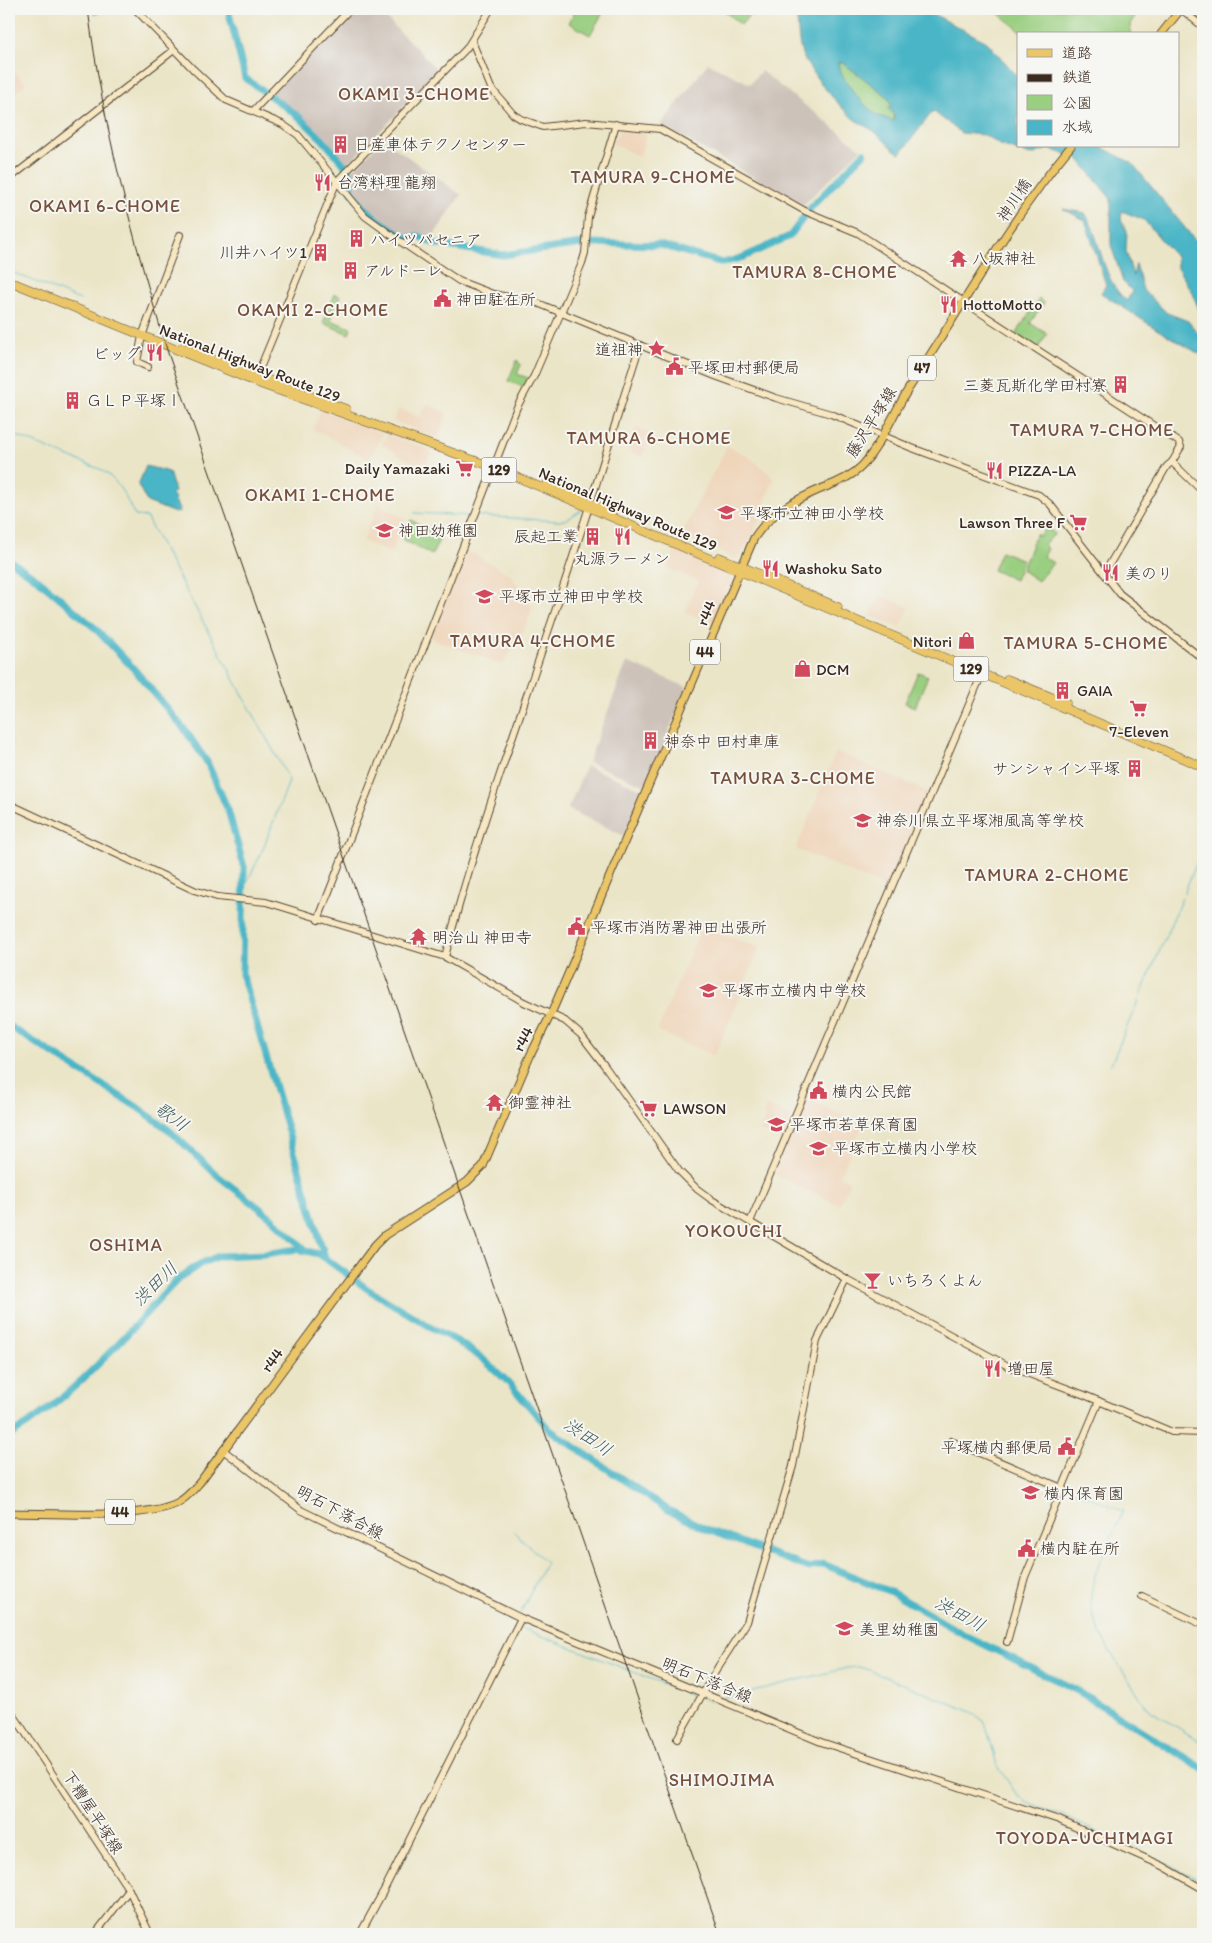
<svg xmlns="http://www.w3.org/2000/svg" width="1212" height="1943" viewBox="0 0 1212 1943" font-family="Itim,'Klee One',sans-serif">
<rect width="100%" height="100%" fill="#f6f6f2"/>
<filter id="ink" filterUnits="userSpaceOnUse"><feTurbulence type="fractalNoise" baseFrequency=".02" numOctaves="2"/><feDisplacementMap in="SourceGraphic" scale="10" xChannelSelector="R" yChannelSelector="G"/><feConvolveMatrix kernelMatrix="1 2 1 2 8 2 1 2 1" color-interpolation-filters="sRGB"/></filter>
<filter id="wash" filterUnits="userSpaceOnUse"><feTurbulence type="fractalNoise" baseFrequency=".0096" numOctaves="4" result="noise"/><feDisplacementMap in="SourceGraphic" scale="20" xChannelSelector="R" yChannelSelector="G"/><feGaussianBlur stdDeviation="1.12" result="paint"/><feColorMatrix in="noise" values="0 0 0 0 0 0 0 0 0 0 0 0 0 0 0 0 0 1.4 0 .05"/><feComposite in="paint" operator="in"/></filter>
<g filter="url(#wash)">
<rect width="100%" height="100%" fill="#ebe5c7"/>
<g fill="#efd6bb">
<path d="M16,72L26,84L9,98V77Z"/>
<path d="M621,129L646,134L640,157L612,143Z"/>
<path d="M427,404L447,413L438,438L393,421L399,409L420,417Z"/>
<path d="M321,410L383,433L369,459L313,429Z"/>
<path d="M636,428L652,434L642,457L627,450Z"/>
<path d="M387,434L432,450L424,471L382,444Z"/>
<path d="M727,446L748,456L774,478L756,528L741,555L734,558L684,537L686,533L683,532Z"/>
<path d="M378,504L405,519L391,553L363,541Z"/>
<path d="M464,549L511,575L532,608L523,633L502,665L430,638Z"/>
<path d="M676,549L728,571L731,580L714,623L685,612L698,581L667,568Z"/>
<path d="M879,595L909,607L900,628L870,616Z"/>
<path d="M836,752L928,792L887,888L796,849Z"/>
<path d="M704,929L757,947L759,950L715,1054L712,1055L659,1032L658,1030L700,930Z"/>
<path d="M807,1099L863,1124L840,1176L850,1182L839,1205L774,1174Z"/>
<path d="M767,1106L792,1117L782,1140L760,1131L766,1117L763,1116Z"/>
</g>
<g fill="#cdc2b9">
<path d="M354,9H377L439,71L345,167L322,139L298,116L269,96Z"/>
<path d="M708,63L750,84L761,71L861,149L803,205L661,125Z"/>
<path d="M383,139L461,195L430,241L417,235L402,236L377,219L353,192L351,172Z"/>
<path d="M627,662L687,687L646,786L588,762Z"/>
<path d="M586,766L644,790L624,836L568,809Z"/>
</g>
<g fill="#9ace80" stroke="#6a7c4f">
<path d="M567,9H605L590,35L569,23L574,13Z"/>
<path d="M722,9H754L741,25Z"/>
<path d="M993,9H1140L1130,24L1131,34H1024Z"/>
<path d="M842,62L887,96L892,107L889,108L894,115V121C889,119 883,118 879,116C866,110 839,77 838,63Z"/>
<path d="M335,294L340,296L330,320L351,328L349,334L323,323Z"/>
<path d="M1039,299L1044,303L1030,323L1047,334L1038,348L1016,334Z"/>
<path d="M517,360L521,365L517,374L531,379L525,388L508,381Z"/>
<path d="M411,520L441,536L432,555L402,539Z"/>
<path d="M1046,527L1055,534L1044,544L1047,549L1043,556L1053,563L1038,581L1022,570L1036,534L1040,536Z"/>
<path d="M1001,551L1023,560L1015,580L993,570Z"/>
<path d="M918,672L928,676L915,707L905,703Z"/>
</g>
<g fill="#4ab5c6" stroke="#427072" fill-rule="evenodd">
<path d="M795,9H929L939,17L987,42L1018,77V146H1099L1132,163L1203,250V324L1194,296L1177,267L1176,257L1144,220L1122,211L1121,220L1127,231L1126,251L1133,276L1136,264L1143,290L1167,313L1188,321L1203,339V356L1158,330L1101,293L1106,285L1085,220L1063,209L1085,213C1102,240 1101,280 1127,301L1132,291L1123,282L1111,245V199L1077,157L1048,149L1031,155L1000,145L985,135L961,133L933,111L900,154C890,148 884,139 874,131C868,127 861,124 855,120C839,106 810,73 802,54C797,40 799,23 795,9ZM842,62L887,96L892,107L888,108L894,115V121C889,119 883,118 879,116C866,110 839,77 838,63Z"/>
<path d="M146,466L169,472L175,492L172,493L180,512L175,513L147,502L138,485Z"/>
</g>
<g fill="none" stroke-linecap="round" stroke-linejoin="round">
<g stroke="#4ab5c6" stroke-width="1">
<path d="M9,271L80,300"/>
<path d="M9,433L102,470C119,481 126,498 135,516L146,517L287,776L289,781L286,789L261,854L244,888"/>
<path d="M415,513L472,516"/>
<path d="M478,516L559,521L568,519L581,510"/>
<path d="M1184,893L1203,848"/>
<path d="M1141,994L1182,898"/>
<path d="M1111,1064L1138,1001"/>
<path d="M1065,1487L1123,1511C1112,1537 1093,1568 1091,1597C1088,1628 1127,1675 1143,1702L1151,1711L1203,1743"/>
<path d="M514,1532L546,1562L520,1614"/>
<path d="M519,1627L697,1697"/>
<path d="M724,1698L847,1668L859,1667L869,1670L972,1712L985,1722L997,1765L1015,1792L1027,1803L1065,1817L1203,1881"/>
<path d="M703,1699L711,1700"/>
</g>
<g stroke="#4ab5c6" stroke-width="7">
<path d="M228,9L245,78L298,116L322,139L343,163L350,174L352,192L364,207L377,219L406,238L418,236L435,244L503,255L589,243L660,245L723,263L744,257L790,236L812,206L864,153"/>
<path d="M96,11L98,9"/>
<path d="M9,560L40,581L95,628L134,669L185,730L207,762L228,810L244,867L242,974L325,1258"/>
<path d="M9,1026L137,1107L169,1130L218,1176L271,1217L305,1249"/>
<path d="M9,1436C76,1396 125,1335 178,1279L200,1264L219,1256L265,1254L298,1249L319,1254L369,1290L429,1326L457,1341L483,1359L507,1381L550,1430L668,1510L708,1530L809,1568L823,1564L891,1592L965,1635L1078,1691L1203,1769"/>
</g>
</g>
</g>
<g filter="url(#ink)">
<g fill="none" stroke-linecap="round" stroke-linejoin="round">
<defs>
<g id="secondary">
<path d="M135,9L193,69L226,100L282,124L298,135L365,216L398,240L459,281L493,294L535,302L715,376L776,398L831,414L912,448L1039,495L1050,504L1120,594L1203,659"/>
<path d="M1181,9L1203,27"/>
<path d="M472,41L491,88L513,114L521,119L543,127L586,122L660,129L805,211L858,233L1179,442L1181,447L1172,462L1203,492"/>
<path d="M253,111L350,9"/>
<path d="M9,179L174,50"/>
<path d="M148,367L137,362L142,336L180,235"/>
<path d="M256,378L337,181L466,49L491,9"/>
<path d="M1105,572L1167,466L1172,462"/>
<path d="M9,804L194,890L217,897L266,902L445,957L524,1002L565,1021L581,1035L604,1065L679,1171L697,1189L712,1200L847,1279L1008,1366L1082,1394L1172,1432L1203,1433"/>
<path d="M318,920L517,407L534,376L582,263L585,253L588,217L616,124"/>
<path d="M445,957C473,846 513,738 549,629C581,535 610,440 640,345"/>
<path d="M750,1222L984,669"/>
<path d="M951,1441L1062,1488"/>
<path d="M223,1450L301,1510L521,1618L821,1742L1059,1820L1163,1866L1203,1889"/>
<path d="M1142,1596L1203,1625"/>
<path d="M1007,1642L1025,1577L1099,1401"/>
<path d="M9,1708L129,1890L150,1934"/>
<path d="M677,1739L718,1667L747,1622L793,1466L817,1341L847,1279"/>
<path d="M95,1934L129,1890"/>
<path d="M360,1934L384,1890L521,1618"/>
</g>
<g id="primary">
<path d="M1161,34L1181,9"/>
<path d="M9,1513C50,1513 143,1520 177,1503C187,1498 193,1490 200,1482L375,1245L385,1235L467,1182L483,1166L530,1056L551,1014L754,538C771,512 795,500 823,488C837,483 851,477 862,466C882,443 893,414 909,388C962,307 1009,221 1071,146"/>
</g>
<g id="highway">
<path d="M1194,9L1203,16"/>
<path d="M9,281L263,385L493,467L1203,767"/>
<path d="M182,347L346,409"/>
<path d="M547,484L612,512"/>
<path d="M719,557L838,607"/>
<path d="M1007,679L1066,703"/>
</g>
</defs>
<use href="#secondary" stroke="#554637" stroke-width="8"/>
<use href="#primary" stroke="#554637" stroke-width="9"/>
<use href="#highway" stroke="#554637" stroke-width="9"/>
<use href="#secondary" stroke="#f7e8c3" stroke-width="6"/>
<use href="#primary" stroke="#eac669" stroke-width="7"/>
<use href="#highway" stroke="#eac669" stroke-width="8"/>
<path stroke="#3b2a1e" stroke-width="1" d="M88,9C103,127 133,240 168,353L720,1934"/>
</g>
</g>
<defs>
<symbol id="building-bare" viewBox="-9 -9 18 18"><path d="M-4-6H4V6H1V3H-1V6H-4ZM-2.5-4.3h1.7v1.8h-1.7ZM.8-4.3h1.7v1.8H.8ZM-2.5-1h1.7V.8h-1.7ZM.8-1h1.7V.8H.8Z" fill="#d1495b" stroke="#f6f6f2" stroke-width="2.5" paint-order="stroke"/></symbol>
<symbol id="restaurant-bare" viewBox="-9 -9 18 18"><path d="M-5-6h1v4h1v-4h1v4h1v-4h1v5L-1.5 .5V6h-2V.5L-5-1ZM5-6V6H3V1.5H1.5Q1.5-4 5-6Z" fill="#d1495b" stroke="#f6f6f2" stroke-width="2.5" paint-order="stroke"/></symbol>
<symbol id="temple-bare" viewBox="-9 -9 18 18"><path d="M0-6L5-2H3V0L6.5 2.5H4V6H1.5V3h-3V6H-4V2.5H-6.5L-3 0V-2H-5Z" fill="#d1495b" stroke="#f6f6f2" stroke-width="2.5" paint-order="stroke"/></symbol>
<symbol id="civic-bare" viewBox="-9 -9 18 18"><path d="M-.6-6.5H3V-4.5H.6V-3L4-1V1h2V6H-6V1h2V-1L-.6-3ZM-1.2 2.5V6h2.4V2.5Z" fill="#d1495b" stroke="#f6f6f2" stroke-width="2.5" paint-order="stroke"/></symbol>
<symbol id="sight-bare" viewBox="-9 -9 18 18"><path d="M0-6L1.8-2.2L6-1.7L2.9 1.2L3.7 5.4L0 3.3L-3.7 5.4L-2.9 1.2L-6-1.7L-1.8-2.2Z" fill="#d1495b" stroke="#f6f6f2" stroke-width="2.5" paint-order="stroke"/></symbol>
<symbol id="supermarket-bare" viewBox="-9 -9 18 18"><path d="M-6-5.5h2.5l.6 2H6L4.5 2H-2.5L-4.4-4H-6ZM-1.5 3.2a1.3 1.3 0 1 0 .1 0ZM3 3.2a1.3 1.3 0 1 0 .1 0Z" fill="#d1495b" stroke="#f6f6f2" stroke-width="2.5" paint-order="stroke"/></symbol>
<symbol id="school-bare" viewBox="-9 -9 18 18"><path d="M0-5L7-2L0 1L-7-2ZM-4 1L0 2.5L4 1V4Q0 6-4 4Z" fill="#d1495b" stroke="#f6f6f2" stroke-width="2.5" paint-order="stroke"/></symbol>
<symbol id="shop-bare" viewBox="-9 -9 18 18"><path d="M-5-2.5h2.3a2.7 3.5 0 0 1 5.4 0H5L5.5 6h-11ZM-1.5-2.5h3a1.5 2.3 0 0 0-3 0Z" fill="#d1495b" stroke="#f6f6f2" stroke-width="2.5" paint-order="stroke"/></symbol>
<symbol id="bar-bare" viewBox="-9 -9 18 18"><path d="M-6-5H6L.8 .8V4.5H3.5V6h-7V4.5H-.8V.8Z" fill="#d1495b" stroke="#f6f6f2" stroke-width="2.5" paint-order="stroke"/></symbol>
</defs>
<g fill-rule="evenodd">
<use href="#building-bare" x="328" y="132" width="25" height="25"/>
<use href="#restaurant-bare" x="310" y="170" width="25" height="25"/>
<use href="#building-bare" x="344" y="226" width="25" height="25"/>
<use href="#building-bare" x="308" y="240" width="25" height="25"/>
<use href="#temple-bare" x="946" y="246" width="25" height="25"/>
<use href="#building-bare" x="338" y="258" width="25" height="25"/>
<use href="#civic-bare" x="430" y="286" width="25" height="25"/>
<use href="#restaurant-bare" x="936" y="292" width="25" height="25"/>
<use href="#sight-bare" x="644" y="336" width="25" height="25"/>
<use href="#restaurant-bare" x="142" y="340" width="25" height="25"/>
<use href="#civic-bare" x="662" y="354" width="25" height="25"/>
<use href="#building-bare" x="1108" y="372" width="25" height="25"/>
<use href="#building-bare" x="60" y="388" width="25" height="25"/>
<use href="#supermarket-bare" x="452" y="456" width="25" height="25"/>
<use href="#restaurant-bare" x="982" y="458" width="25" height="25"/>
<use href="#school-bare" x="714" y="500" width="25" height="25"/>
<use href="#supermarket-bare" x="1066" y="510" width="25" height="25"/>
<use href="#school-bare" x="372" y="518" width="25" height="25"/>
<use href="#building-bare" x="580" y="524" width="25" height="25"/>
<use href="#restaurant-bare" x="610" y="524" width="25" height="25"/>
<use href="#restaurant-bare" x="758" y="556" width="25" height="25"/>
<use href="#restaurant-bare" x="1098" y="560" width="25" height="25"/>
<use href="#school-bare" x="472" y="584" width="25" height="25"/>
<use href="#shop-bare" x="954" y="628" width="25" height="25"/>
<use href="#shop-bare" x="790" y="656" width="25" height="25"/>
<use href="#building-bare" x="1050" y="678" width="25" height="25"/>
<use href="#supermarket-bare" x="1126" y="696" width="25" height="25"/>
<use href="#building-bare" x="638" y="728" width="25" height="25"/>
<use href="#building-bare" x="1122" y="756" width="25" height="25"/>
<use href="#school-bare" x="850" y="808" width="25" height="25"/>
<use href="#civic-bare" x="564" y="914" width="25" height="25"/>
<use href="#temple-bare" x="406" y="924" width="25" height="25"/>
<use href="#school-bare" x="696" y="978" width="25" height="25"/>
<use href="#civic-bare" x="806" y="1078" width="25" height="25"/>
<use href="#temple-bare" x="482" y="1090" width="25" height="25"/>
<use href="#supermarket-bare" x="636" y="1096" width="25" height="25"/>
<use href="#school-bare" x="764" y="1112" width="25" height="25"/>
<use href="#school-bare" x="806" y="1136" width="25" height="25"/>
<use href="#bar-bare" x="860" y="1268" width="25" height="25"/>
<use href="#restaurant-bare" x="980" y="1356" width="25" height="25"/>
<use href="#civic-bare" x="1054" y="1434" width="25" height="25"/>
<use href="#school-bare" x="1018" y="1480" width="25" height="25"/>
<use href="#civic-bare" x="1014" y="1536" width="25" height="25"/>
<use href="#school-bare" x="832" y="1616" width="25" height="25"/>
</g>
<g text-anchor="middle" dominant-baseline="central" stroke-width="4" stroke-linejoin="round" paint-order="stroke">
<g fill="#f6f6f2" stroke="#73675e" stroke-width="1">
<rect x="908" y="355.5" width="28" height="25" rx="4"/>
<rect x="481.5" y="457.5" width="35" height="25" rx="4"/>
<rect x="690" y="639.5" width="30" height="25" rx="4"/>
<rect x="953.5" y="656.5" width="35" height="25" rx="4"/>
<rect x="105" y="1499.5" width="30" height="25" rx="4"/>
</g>
<g font-size="15" font-weight="bold" fill="#3b2a1e">
<text x="922" y="368">47</text>
<text x="499" y="470">129</text>
<text x="705" y="652">44</text>
<text x="971" y="669">129</text>
<text x="120" y="1512">44</text>
</g>
<g font-size="16" fill="#3b2a1e" stroke="#f6f6f2" text-anchor="start">
<text x="354" y="144">日産車体テクノセンター</text>
<text x="337" y="182">台湾料理 龍翔</text>
<text x="370" y="239">ハイツパセニア</text>
<text x="307" y="252" text-anchor="end">川井ハイツ1</text>
<text x="972" y="258">八坂神社</text>
<text x="364" y="270">アルドーレ</text>
<text x="456" y="299">神田駐在所</text>
<text x="963" y="304">HottoMotto</text>
<text x="643" y="349" text-anchor="end">道祖神</text>
<text x="141" y="353" text-anchor="end">ビッグ</text>
<text x="688" y="367">平塚田村郵便局</text>
<text x="1107" y="385" text-anchor="end">三菱瓦斯化学田村寮</text>
<text x="86" y="400">ＧＬＰ平塚Ⅰ</text>
<text x="450" y="468" text-anchor="end">Daily Yamazaki</text>
<text x="1008" y="470">PIZZA-LA</text>
<text x="740" y="513">平塚市立神田小学校</text>
<text x="1065" y="522" text-anchor="end">Lawson Three F</text>
<text x="398" y="530">神田幼稚園</text>
<text x="578" y="536" text-anchor="end">辰起工業</text>
<text x="622" y="558" text-anchor="middle">丸源ラーメン</text>
<text x="785" y="568">Washoku Sato</text>
<text x="1125" y="573">美のり</text>
<text x="499" y="596">平塚市立神田中学校</text>
<text x="952" y="641" text-anchor="end">Nitori</text>
<text x="816" y="669">DCM</text>
<text x="1077" y="690">GAIA</text>
<text x="1139" y="731" text-anchor="middle">7-Eleven</text>
<text x="664" y="741">神奈中 田村車庫</text>
<text x="1120" y="768" text-anchor="end">サンシャイン平塚</text>
<text x="876" y="820">神奈川県立平塚湘風高等学校</text>
<text x="591" y="927">平塚市消防署神田出張所</text>
<text x="432" y="937">明治山 神田寺</text>
<text x="722" y="990">平塚市立横内中学校</text>
<text x="832" y="1091">横内公民館</text>
<text x="508" y="1102">御霊神社</text>
<text x="663" y="1108">LAWSON</text>
<text x="790" y="1124">平塚市若草保育園</text>
<text x="833" y="1148">平塚市立横内小学校</text>
<text x="887" y="1280">いちろくよん</text>
<text x="1007" y="1368">増田屋</text>
<text x="1053" y="1447" text-anchor="end">平塚横内郵便局</text>
<text x="1044" y="1493">横内保育園</text>
<text x="1040" y="1548">横内駐在所</text>
<text x="859" y="1629">美里幼稚園</text>
</g>
<g font-size="16" fill="#3b2a1e" stroke="#f6f6f2">
<text transform="translate(1014 200) rotate(-56)">神川橋</text>
<text transform="translate(250 363) rotate(21)">National Highway Route 129</text>
<text transform="translate(871 422) rotate(-58)">藤沢平塚線</text>
<text transform="translate(628 509) rotate(23)">National Highway Route 129</text>
<text transform="translate(706 613) rotate(-68)">r44</text>
<text transform="translate(523 1039) rotate(-63)">r44</text>
<text transform="translate(272 1360) rotate(-54)">r44</text>
<text transform="translate(340 1512) rotate(28)">明石下落合線</text>
<text transform="translate(707 1680) rotate(22)">明石下落合線</text>
<text transform="translate(93 1812) rotate(57)">下糟屋平塚線</text>
</g>
<g font-size="18" letter-spacing="1" fill="#77503b" stroke="#f6f6f2">
<text x="414" y="94">OKAMI 3-CHOME</text>
<text x="653" y="177">TAMURA 9-CHOME</text>
<text x="105" y="206">OKAMI 6-CHOME</text>
<text x="815" y="272">TAMURA 8-CHOME</text>
<text x="313" y="310">OKAMI 2-CHOME</text>
<text x="1092" y="430">TAMURA 7-CHOME</text>
<text x="649" y="438">TAMURA 6-CHOME</text>
<text x="320" y="495">OKAMI 1-CHOME</text>
<text x="533" y="641">TAMURA 4-CHOME</text>
<text x="1086" y="643">TAMURA 5-CHOME</text>
<text x="793" y="778">TAMURA 3-CHOME</text>
<text x="1047" y="875">TAMURA 2-CHOME</text>
<text x="734" y="1231">YOKOUCHI</text>
<text x="126" y="1245">OSHIMA</text>
<text x="722" y="1780">SHIMOJIMA</text>
<text x="1085" y="1838">TOYODA-UCHIMAGI</text>
</g>
<g font-size="18" font-style="italic" fill="#405b59" stroke="#f6f6f2">
<text transform="translate(172 1117) rotate(36)">歌川</text>
<text transform="translate(155 1284) rotate(-44)">渋田川</text>
<text transform="translate(588 1437) rotate(34)">渋田川</text>
<text transform="translate(960 1614) rotate(29)">渋田川</text>
</g>
</g>
<rect width="1212" height="1943" fill="none" stroke="#f6f6f2" stroke-width="30"/>
<rect x="1017" y="32" width="162" height="115" fill="#f6f6f2" stroke="#aba49d"/>
<rect x="1027" y="49" width="25" height="8" fill="#eac669" stroke="#aba49d"/>
<text x="1062" y="58" font-size="15" fill="#3b2a1e">道路</text>
<rect x="1027" y="74" width="25" height="8" fill="#3b2a1e" stroke="#aba49d"/>
<text x="1062" y="82" font-size="15" fill="#3b2a1e">鉄道</text>
<rect x="1027" y="95" width="25" height="15" fill="#9ace80" stroke="#aba49d"/>
<text x="1062" y="108" font-size="15" fill="#3b2a1e">公園</text>
<rect x="1027" y="120" width="25" height="15" fill="#4ab5c6" stroke="#aba49d"/>
<text x="1062" y="132" font-size="15" fill="#3b2a1e">水域</text>
</svg>
